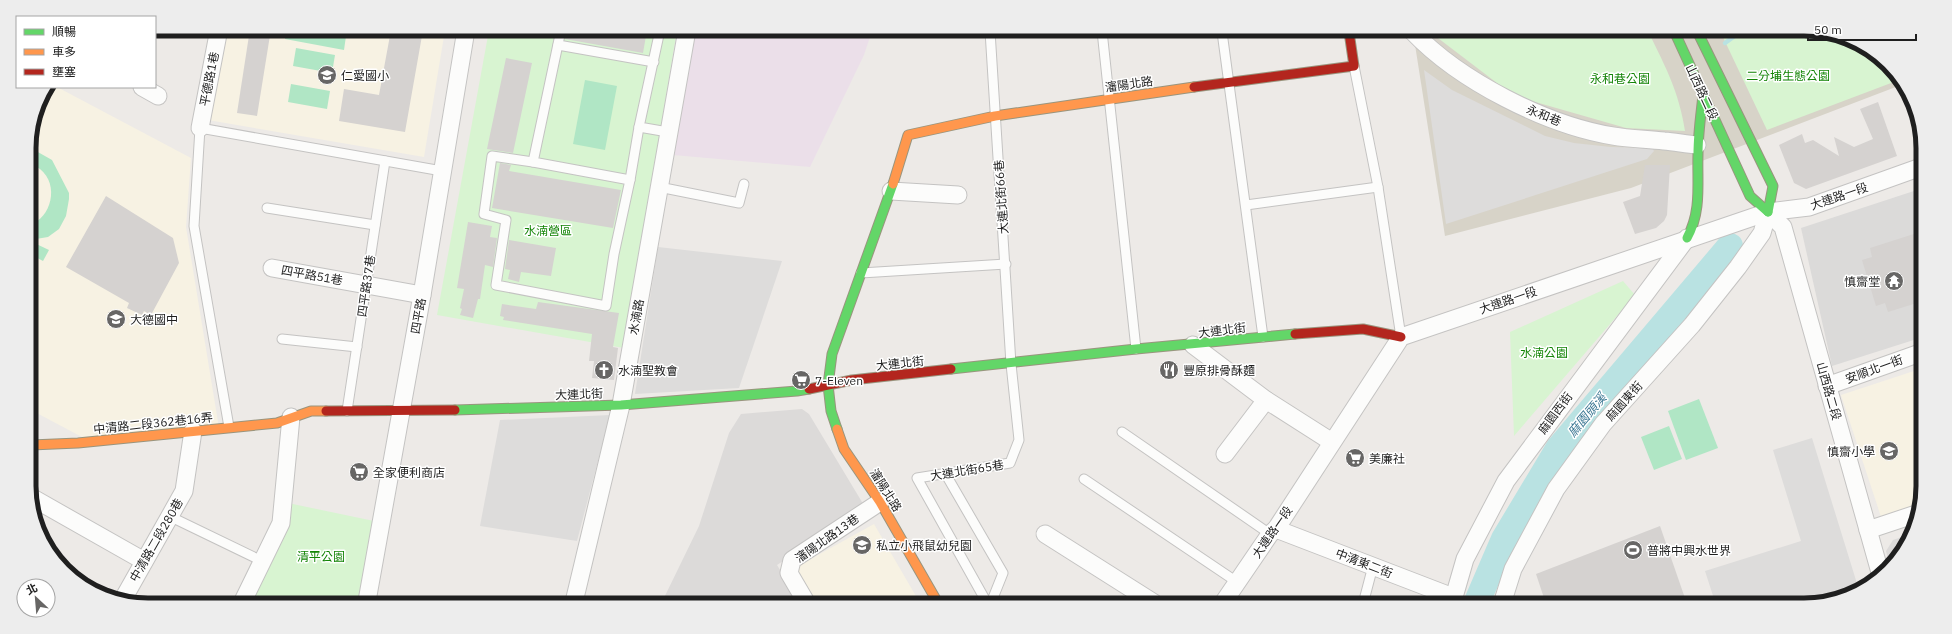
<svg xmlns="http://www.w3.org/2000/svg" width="1952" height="634" viewBox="0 0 1952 634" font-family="'IBM Plex Sans','Noto Sans TC',sans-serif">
<rect width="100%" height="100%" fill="#edeae7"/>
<g fill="#dcdad9">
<path d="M802,409L809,414L865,507L777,565L800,602H662L699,526L729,433L741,414Z"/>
<path d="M1911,534L1903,552L1890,566L1886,551L1893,540Z"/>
</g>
<path fill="#ebdfe9" d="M696,30L872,31L864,55L810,167L673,155Z"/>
<g fill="#f7f2e3">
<path d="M226,29L445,30L424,157L208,120Z"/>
<path d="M49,87H57L191,158L186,227L219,428L82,437L31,410L29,141L38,102Z"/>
<path d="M1920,369L1919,508L1882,520L1841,395Z"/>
<path d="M874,524L920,603L815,602L797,573L800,565Z"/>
</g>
<path fill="#dbdad9" d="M1920,189V338L1832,366L1801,228Z"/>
<path fill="#d7d3c8" d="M1413,32L1835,33L1864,45L1893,70L1901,85L1631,188L1445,236Z"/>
<g fill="#d8f4d1">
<path d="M489,30H677L624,348L437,315Z"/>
<path d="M1430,32L1649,33C1666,68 1679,92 1685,131L1626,128L1514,96Z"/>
<path d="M1721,33H1835L1863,45L1893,70L1899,80L1767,130Z"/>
<path d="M1623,281L1635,295L1514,436L1510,332Z"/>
<path d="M288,503L374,521L358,601H250Z"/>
</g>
<g fill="#b0e6c5">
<path d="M286,29H347L344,50L285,39Z"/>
<path d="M296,48L335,55L332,73L293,66Z"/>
<path d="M585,80L617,86L605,150L573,144Z"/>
<path d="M291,84L330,91L327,109L288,102Z"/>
<path d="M29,147L52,160L69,193V199L66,216L59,229L48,237L30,240V225C51,218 60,185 40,169C37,167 33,165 29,163Z"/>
<path d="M30,241L49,250L43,261L30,254Z"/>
<path d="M1699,399L1718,448L1686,460L1668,411Z"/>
<path d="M1669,426L1682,459L1654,470L1641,437Z"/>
</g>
<g fill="#dddcdb">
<path d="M1424,70L1452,90L1545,136L1574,143L1611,147L1652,148L1654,151L1647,159L1446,224Z"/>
<path d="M658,247L782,261L739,388L635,394Z"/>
<path d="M610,415L577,541L480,526L500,420Z"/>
<path d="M1812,438L1859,590L1849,596L1811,605H1716L1705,571L1801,541L1773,450Z"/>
</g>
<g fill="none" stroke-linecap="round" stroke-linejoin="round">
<path stroke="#b9e2e2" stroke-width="4.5" d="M1725,43L1739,33"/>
<path stroke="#b9e2e2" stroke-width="26" d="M1476,604L1504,539L1558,449L1730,246"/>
</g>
<g fill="#d5d2d0">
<path d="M250,29H271L257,116L237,113Z"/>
<path d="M391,30H423L405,132L339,121L344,89L379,95Z"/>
<path d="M567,30H647L643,53L565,39Z"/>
<path d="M506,58L532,63L513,153L487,149Z"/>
<path d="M1878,102L1897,156L1806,189L1794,183L1779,145L1802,134L1805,143L1813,140L1839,156L1834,137L1854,147L1873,139L1860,109Z"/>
<path d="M500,163L511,165L509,171L621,190L613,228L492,208Z"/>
<path d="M1645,165H1670L1667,215L1664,221L1656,228L1635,234L1623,202L1640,196Z"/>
<path d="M106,196L173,238L179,263L151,315L144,311L142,315L127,308L129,303L66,267Z"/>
<path d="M468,222L492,226L490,237L497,238L493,267L485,265L480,299H478L473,318L460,315L462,309L460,308L464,289L457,288Z"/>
<path d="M1920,232V302L1888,312L1885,303L1876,306L1862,260L1872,257L1870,248Z"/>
<path d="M509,240L556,248L551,276L521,272L519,282L508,279L510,270L505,269Z"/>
<path d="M538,302L619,313L613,347L618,348L614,380L592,378L594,361H589L592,334L503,320L504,317L500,316L502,304L536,309Z"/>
<path d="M1660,526L1687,604H1546L1536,574Z"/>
</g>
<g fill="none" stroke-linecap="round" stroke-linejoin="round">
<defs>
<g id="lane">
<path d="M561,30L533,162L630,180L639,127"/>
<path d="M660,30L639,127L668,132"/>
<path d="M1102,31L1136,349"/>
<path d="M1222,32L1263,337"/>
<path d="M558,45L654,62"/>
<path d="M1354,66L1378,187L1401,337"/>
<path d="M533,162L492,156L484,214L506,220L496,285L606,306L614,254L630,180"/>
<path d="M659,187L739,203L744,184"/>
<path d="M1246,205L1378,187"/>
<path d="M267,208L375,225"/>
<path d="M861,273L1006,264"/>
<path d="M282,339L357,347"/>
<path d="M347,411L385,161"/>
<path d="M229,427L194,226L200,128L442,171"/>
<path d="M1122,432L1270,534"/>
<path d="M945,473L1003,573L991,603"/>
<path d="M1084,479L1237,582"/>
<path d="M169,516L262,561"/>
<path d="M987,603L917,478L1010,463L1019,440L1011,364L990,31"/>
<path d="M1363,604L1373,566"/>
</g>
<g id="street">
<path d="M1413,32C1460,81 1546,125 1613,136C1630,139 1647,139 1664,141C1675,142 1686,144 1697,145"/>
<path d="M142,87L158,96"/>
<path d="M200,128L219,29"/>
<path d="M891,191L958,195"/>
<path d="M1768,212L1783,227L1881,576"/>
<path d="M272,268L422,295"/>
<path d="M1193,345L1266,400L1332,442"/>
<path d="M1827,386L1920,353"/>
<path d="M1225,454L1266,400"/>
<path d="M31,497L144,561"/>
<path d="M1276,529L1453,597"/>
<path d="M1868,530L1919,513"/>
<path d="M1045,534L1154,603"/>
<path d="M122,601L184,491L193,431"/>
<path d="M243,601L281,523L291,417"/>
<path d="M367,601L422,295L466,30"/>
<path d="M574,602L621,405L687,30"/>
<path d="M806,602L789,573L792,560L880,502"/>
<path d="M1223,603L1270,534L1276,529L1401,337L1768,212L1809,207L1921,167"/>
<path d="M1452,604L1465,559L1506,481L1687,238"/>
<path d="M1502,604L1513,569L1556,489L1603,424L1692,325L1738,267L1762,233L1768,212"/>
</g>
<g id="fast">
<path d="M1675,33L1750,196L1768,212"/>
<path d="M1698,33L1773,186L1768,212"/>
<path d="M1687,238C1702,211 1697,183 1698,154C1698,134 1701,114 1703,95"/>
<path d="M951,369L1136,349L1295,334"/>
<path d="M455,410L621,405L797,391L809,389"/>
<path d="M837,429L831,411L828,385L832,354L893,184"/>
</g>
<g id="slow">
<path d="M893,184L908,135L995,116L1194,87"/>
<path d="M837,429L844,449L880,502L938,603"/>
<path d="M31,445L78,443L277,423L311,411H326"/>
</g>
<g id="jam">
<path d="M1194,87L1354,66L1349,32"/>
<path d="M1295,334L1363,329L1401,337"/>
<path d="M809,389L852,380L951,369"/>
<path d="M326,411L455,410"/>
</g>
</defs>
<use href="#lane" stroke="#c4c3c2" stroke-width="11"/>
<use href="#street" stroke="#c4c3c2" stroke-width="19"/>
<use href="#fast" stroke="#99957e" stroke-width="11"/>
<use href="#slow" stroke="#99957e" stroke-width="11"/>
<use href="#jam" stroke="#99957e" stroke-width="11"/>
<use href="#lane" stroke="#fcfcfb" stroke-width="9"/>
<use href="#street" stroke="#fcfcfb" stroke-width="17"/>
<use href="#fast" stroke="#63d668" stroke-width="9"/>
<use href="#slow" stroke="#ff974d" stroke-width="9"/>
<use href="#jam" stroke="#b3261e" stroke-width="9"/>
</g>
<defs>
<symbol id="school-disc" viewBox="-11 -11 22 22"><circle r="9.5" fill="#676665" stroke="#fff"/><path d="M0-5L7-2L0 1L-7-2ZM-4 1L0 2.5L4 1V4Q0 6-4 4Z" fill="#fff"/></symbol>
<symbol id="temple-disc" viewBox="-11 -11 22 22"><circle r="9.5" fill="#676665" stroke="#fff"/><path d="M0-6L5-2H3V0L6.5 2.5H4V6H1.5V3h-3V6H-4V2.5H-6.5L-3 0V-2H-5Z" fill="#fff"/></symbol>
<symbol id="church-disc" viewBox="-11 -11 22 22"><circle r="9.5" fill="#676665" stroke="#fff"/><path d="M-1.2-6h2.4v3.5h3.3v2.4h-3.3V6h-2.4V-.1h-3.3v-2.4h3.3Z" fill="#fff"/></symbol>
<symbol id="restaurant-disc" viewBox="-11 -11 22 22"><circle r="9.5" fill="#676665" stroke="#fff"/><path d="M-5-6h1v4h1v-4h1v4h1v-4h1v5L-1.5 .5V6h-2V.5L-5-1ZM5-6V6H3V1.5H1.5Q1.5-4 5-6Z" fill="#fff"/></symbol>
<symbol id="supermarket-disc" viewBox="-11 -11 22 22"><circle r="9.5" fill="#676665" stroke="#fff"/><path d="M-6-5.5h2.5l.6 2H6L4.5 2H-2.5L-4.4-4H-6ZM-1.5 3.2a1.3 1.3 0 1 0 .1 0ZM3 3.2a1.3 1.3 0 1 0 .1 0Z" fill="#fff"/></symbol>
<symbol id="stadium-disc" viewBox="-11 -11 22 22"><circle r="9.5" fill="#676665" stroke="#fff"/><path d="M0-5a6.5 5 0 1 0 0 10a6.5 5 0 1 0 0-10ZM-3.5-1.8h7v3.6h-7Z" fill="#fff"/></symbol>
</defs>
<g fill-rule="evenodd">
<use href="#school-disc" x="316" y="64" width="22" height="22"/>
<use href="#temple-disc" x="1883" y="270" width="22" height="22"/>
<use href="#school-disc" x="105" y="308" width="22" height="22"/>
<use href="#church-disc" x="593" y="359" width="22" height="22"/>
<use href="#restaurant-disc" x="1158" y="359" width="22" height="22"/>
<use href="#supermarket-disc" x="790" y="369" width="22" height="22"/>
<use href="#school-disc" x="1878" y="440" width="22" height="22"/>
<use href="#supermarket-disc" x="1344" y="447" width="22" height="22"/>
<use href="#supermarket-disc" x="348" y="461" width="22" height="22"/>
<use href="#school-disc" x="851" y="534" width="22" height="22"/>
<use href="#stadium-disc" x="1622" y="539" width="22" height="22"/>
</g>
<g text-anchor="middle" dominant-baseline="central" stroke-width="3" stroke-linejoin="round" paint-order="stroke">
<g font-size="12" fill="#1f1f1f" stroke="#fff" text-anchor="start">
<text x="341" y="75">仁愛國小</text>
<text x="1880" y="281" text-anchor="end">慎齋堂</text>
<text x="130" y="319">大德國中</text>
<text x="618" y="370">水湳聖教會</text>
<text x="1183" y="370">豐原排骨酥麵</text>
<text x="815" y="380">7-Eleven</text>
<text x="1875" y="451" text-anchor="end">慎齋小學</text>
<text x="1369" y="458">美廉社</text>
<text x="373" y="472">全家便利商店</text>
<text x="876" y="545">私立小飛鼠幼兒園</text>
<text x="1647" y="550">普將中興水世界</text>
</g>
<g font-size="12" fill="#138406" stroke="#fff">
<text x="1788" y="75">二分埔生態公園</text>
<text x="1620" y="78">永和巷公園</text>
<text x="548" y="230">水湳營區</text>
<text x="1544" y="352">水湳公園</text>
<text x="321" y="556">清平公園</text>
</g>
<g font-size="12" fill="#1f1f1f" stroke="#fff">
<text transform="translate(209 79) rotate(-79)">平德路1巷</text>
<text transform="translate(1129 84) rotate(-8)">瀋陽北路</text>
<text transform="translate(1702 92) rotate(65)">山西路二段</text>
<text transform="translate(1544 115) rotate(22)">永和巷</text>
<text transform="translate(1839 196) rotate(-19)">大連路一段</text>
<text transform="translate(1001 197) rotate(-94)">大連北街66巷</text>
<text transform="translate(312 275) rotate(10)">四平路51巷</text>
<text transform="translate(366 286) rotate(-82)">四平路37巷</text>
<text transform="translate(1508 300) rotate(-19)">大連路一段</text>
<text transform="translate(418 316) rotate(-80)">四平路</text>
<text transform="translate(636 317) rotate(-80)">水湳路</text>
<text transform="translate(1222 330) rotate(-7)">大連北街</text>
<text transform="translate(900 363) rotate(-6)">大連北街</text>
<text transform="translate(1874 369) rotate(-20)">安順北一街</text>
<text transform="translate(1829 391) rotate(74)">山西路二段</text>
<text transform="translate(579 394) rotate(-2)">大連北街</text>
<text transform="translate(1624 401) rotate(-48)">麻園東街</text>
<text transform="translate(1555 413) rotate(-53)">麻園西街</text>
<text transform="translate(153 423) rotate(-6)">中清路二段362巷16弄</text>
<text transform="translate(967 470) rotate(-9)">大連北街65巷</text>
<text transform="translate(886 490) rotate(58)">瀋陽北路</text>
<text transform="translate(1272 532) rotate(-55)">大連路一段</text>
<text transform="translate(827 538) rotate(-35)">瀋陽北路13巷</text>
<text transform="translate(156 540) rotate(-60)">中清路二段280巷</text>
<text transform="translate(1364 563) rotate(21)">中清東二街</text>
</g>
<g font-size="13" font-style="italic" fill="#3b7793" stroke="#fff">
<text transform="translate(1587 415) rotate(-50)">麻園頭溪</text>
</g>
</g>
<path d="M0 0H1952V634H0ZM148 36H1804A112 112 0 0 1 1916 148V486A112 112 0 0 1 1804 598H148A112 112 0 0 1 36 486V148A112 112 0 0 1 148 36Z" fill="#ededed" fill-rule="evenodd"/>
<path fill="none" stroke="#1f1f1f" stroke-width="5" d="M148 36H1804A112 112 0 0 1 1916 148V486A112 112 0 0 1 1804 598H148A112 112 0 0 1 36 486V148A112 112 0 0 1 148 36Z"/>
<rect x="16" y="16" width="140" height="72" fill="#ffffff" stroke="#a5a5a5"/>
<rect x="24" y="29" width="20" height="6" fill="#63d668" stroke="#a5a5a5"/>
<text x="52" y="36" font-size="12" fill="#1f1f1f">順暢</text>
<rect x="24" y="49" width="20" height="6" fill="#ff974d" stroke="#a5a5a5"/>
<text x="52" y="56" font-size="12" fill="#1f1f1f">車多</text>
<rect x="24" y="69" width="20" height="6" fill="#b3261e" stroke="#a5a5a5"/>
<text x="52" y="76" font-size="12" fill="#1f1f1f">壅塞</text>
<g transform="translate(36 598) rotate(334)"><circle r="19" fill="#ffffff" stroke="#a5a5a5"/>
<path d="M0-3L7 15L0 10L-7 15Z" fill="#676665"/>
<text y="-6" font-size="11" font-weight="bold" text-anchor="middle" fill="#1f1f1f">北</text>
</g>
<path d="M1808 34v6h108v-6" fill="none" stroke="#1f1f1f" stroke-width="2"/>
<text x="1814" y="34" font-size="12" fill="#1f1f1f" stroke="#ffffff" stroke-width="3" paint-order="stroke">50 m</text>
</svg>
